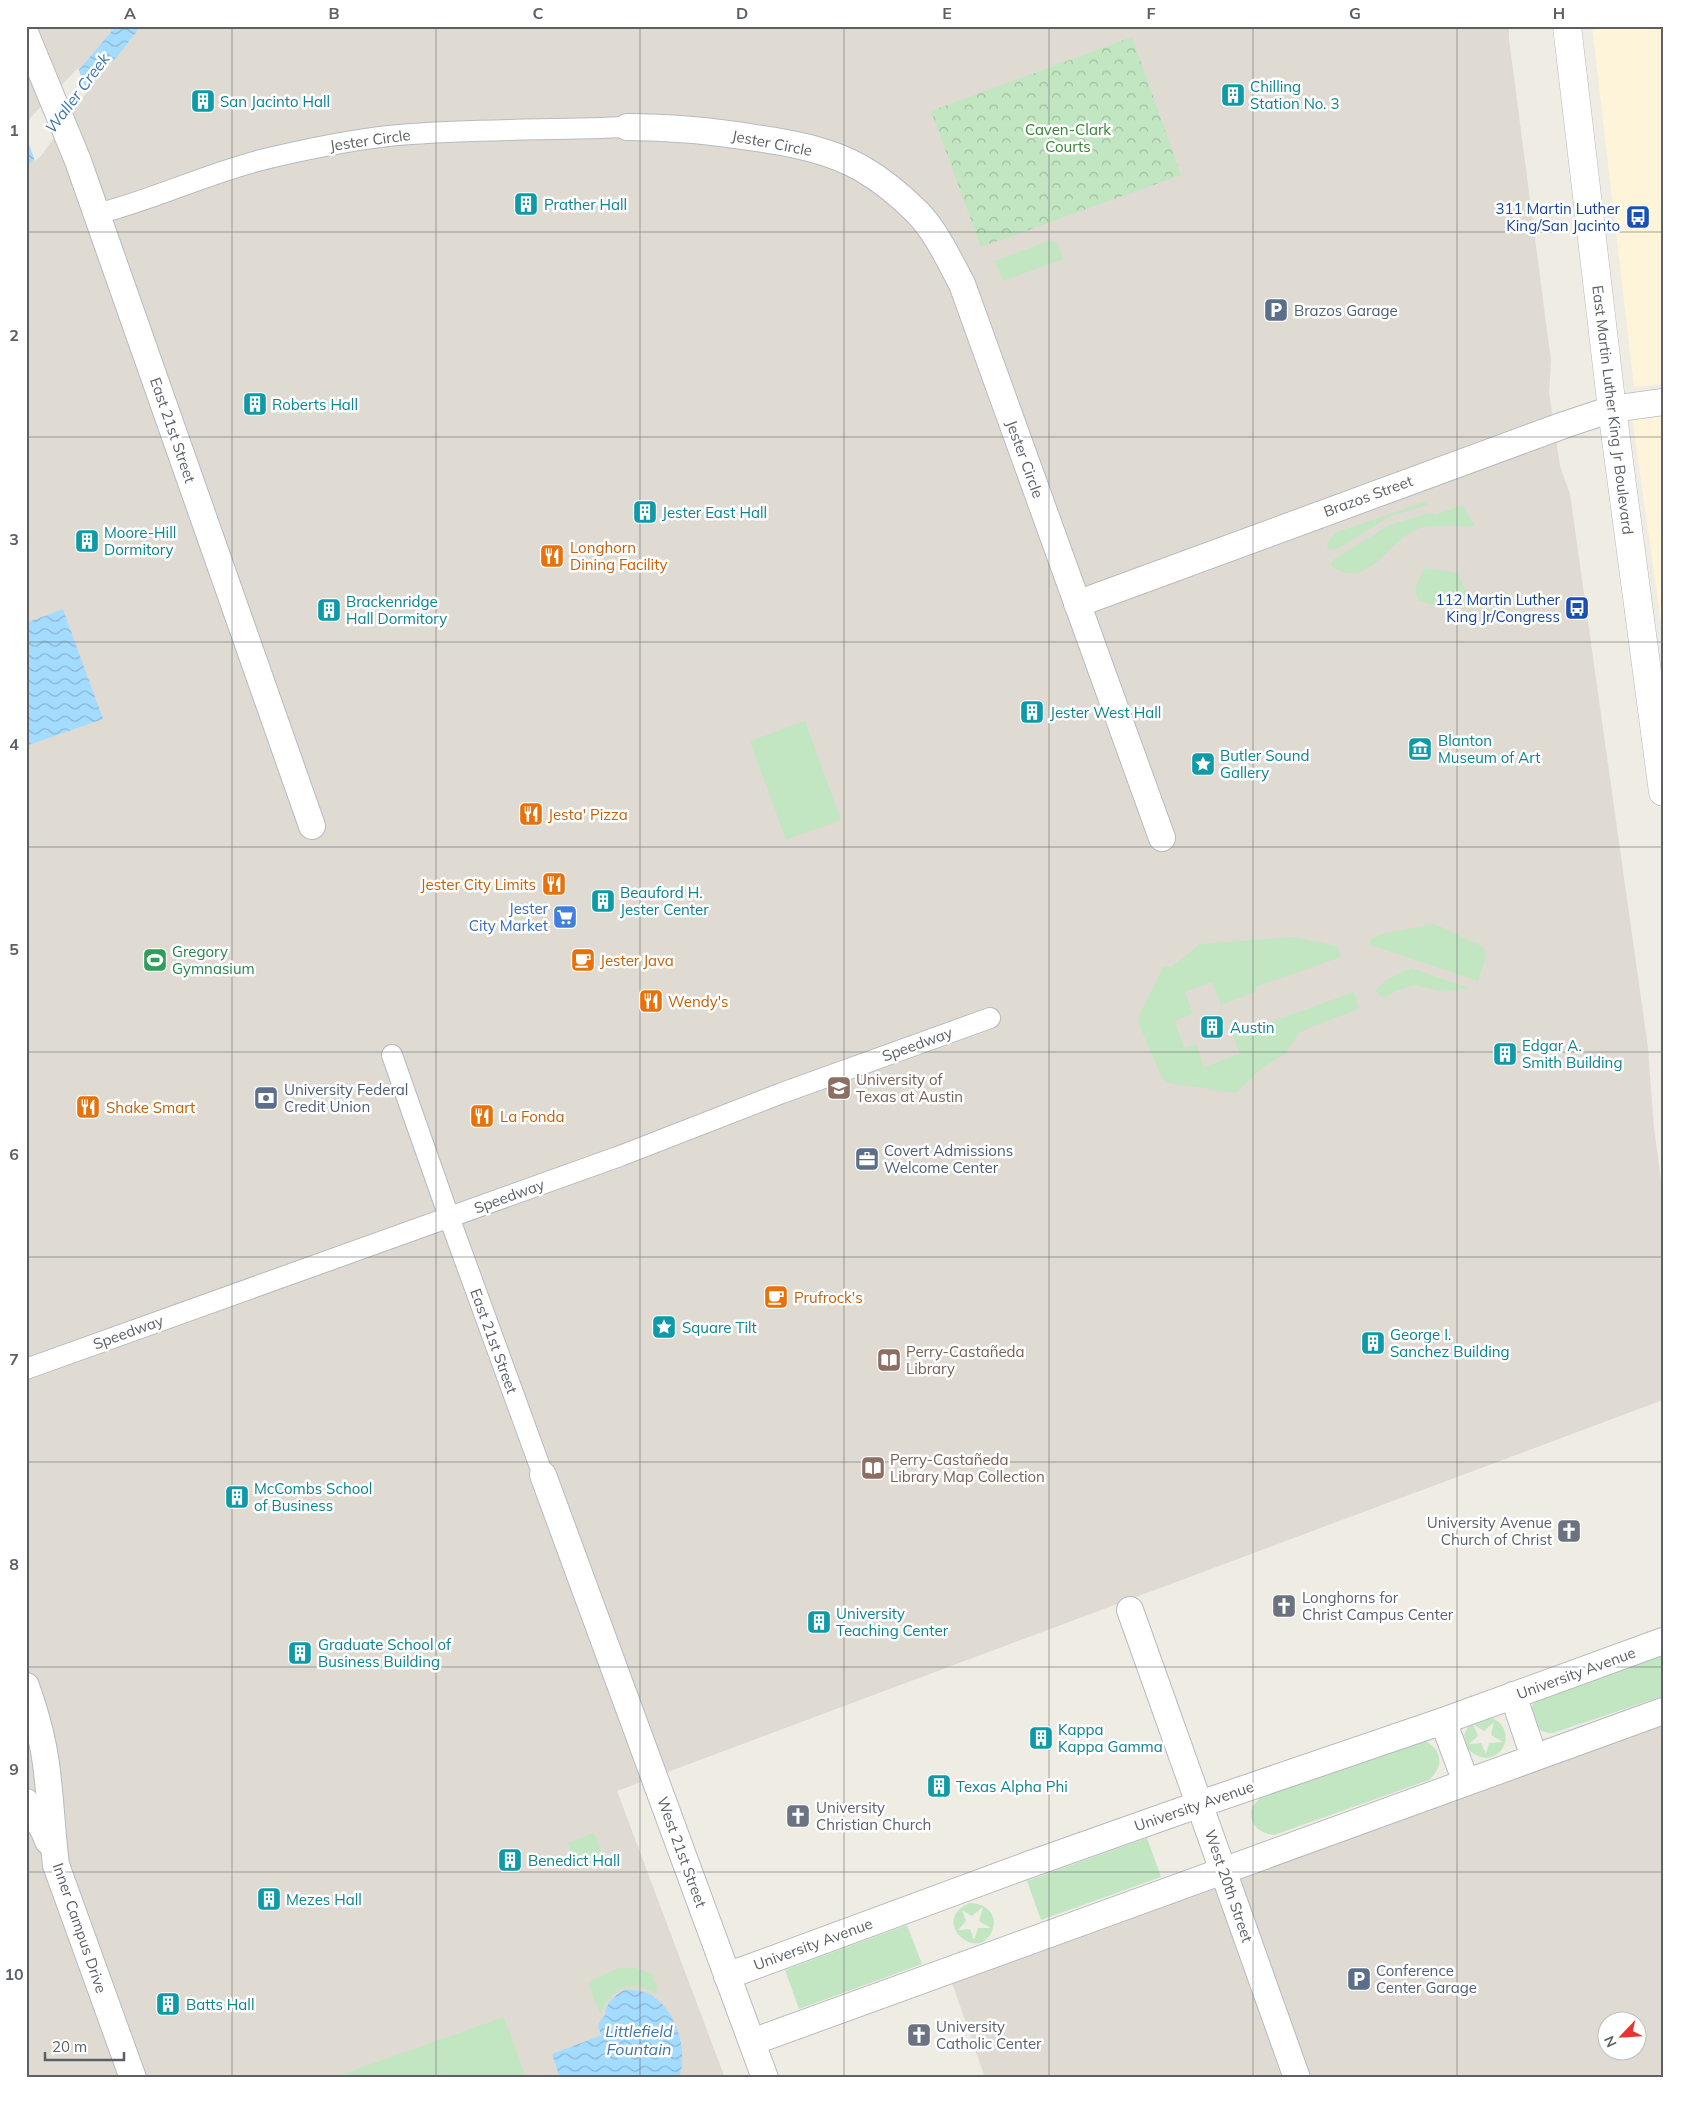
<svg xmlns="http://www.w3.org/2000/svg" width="1689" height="2104" viewBox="0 0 1689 2104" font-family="Mulish,sans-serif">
<defs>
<pattern id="park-crowns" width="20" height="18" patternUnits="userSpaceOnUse" patternTransform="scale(1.25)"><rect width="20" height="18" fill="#c2e6c1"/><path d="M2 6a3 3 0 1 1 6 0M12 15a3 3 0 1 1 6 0" fill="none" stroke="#a1bea0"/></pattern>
<pattern id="water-waves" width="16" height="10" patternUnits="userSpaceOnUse" patternTransform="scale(1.25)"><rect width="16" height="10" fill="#a4dcff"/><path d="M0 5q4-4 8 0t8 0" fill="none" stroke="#89b6d2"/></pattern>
</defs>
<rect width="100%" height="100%" fill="#efece4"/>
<g fill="#fef4da">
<path d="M1592,26H1663V384L1634,387Z"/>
<path d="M1663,413V637L1632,417Z"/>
</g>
<g fill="#dfdbd2" fill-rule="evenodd">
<path d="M26,26H1509V39L1551,361L1549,392L1560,466L1570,494L1648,1048L1654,1128L1663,1195V1400L617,1791L725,2078H26Z"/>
<path d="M1663,1711V2078H1297L1224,1871ZM1606,2022H1636V2052H1606Z"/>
<path d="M1216,1881L1282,2078H985L950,1977Z"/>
</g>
<g fill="#c2e6c1" fill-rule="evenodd">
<path d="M1048,241L1055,242L1059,246L1063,259L1003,281L995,261Z"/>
<path d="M1425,502L1427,505L1389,517L1337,549L1329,550L1327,545L1329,540L1337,532Z"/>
<path d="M1462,505L1475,526C1461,527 1433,524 1420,528C1389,537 1369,593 1331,566L1333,560L1389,525L1430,513L1435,515Z"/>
<path d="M1425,568L1458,573L1467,594L1449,609L1419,601C1412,588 1418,580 1425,568Z"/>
<path d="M805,721L841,820L786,840L750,741Z"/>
<path d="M1435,924L1483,947L1486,956L1478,981L1370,945L1372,939L1381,934Z"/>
<path d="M1294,937L1337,946L1341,957L1255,987L1256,992L1221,1005L1212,982L1185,992L1193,1014L1175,1021L1184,1048L1196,1044L1204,1067L1240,1054L1232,1033L1266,1020L1268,1023L1354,992L1359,1009L1316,1025L1299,1033L1285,1054L1263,1067L1236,1093L1169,1083L1162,1078L1138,1022L1141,1011L1164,966L1171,967L1200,944Z"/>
<path d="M1411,968L1469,988L1444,992L1415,985L1396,991L1383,998L1375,991L1386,980Z"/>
<path d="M1663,1651V1696L1553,1733C1538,1733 1535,1726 1530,1713L1535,1699Z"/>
<path d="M1491,1717C1524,1733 1495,1776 1468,1749L1464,1735L1469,1724ZM1494,1722L1491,1735L1503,1742L1489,1743L1486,1754L1481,1743L1469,1744L1478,1736L1473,1724L1484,1731Z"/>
<path d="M1423,1740C1442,1748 1445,1766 1429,1780L1274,1835C1258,1833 1248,1824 1252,1807L1262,1796Z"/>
<path d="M594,1833L604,1859L578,1869L568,1843Z"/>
<path d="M1147,1838L1161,1877L1041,1920L1027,1881Z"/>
<path d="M970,1903C985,1903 999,1914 992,1931C978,1965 928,1920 970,1903ZM983,1907L979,1921L991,1928H978L974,1940L970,1929L958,1930L966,1921L962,1910L972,1916Z"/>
<path d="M907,1925L922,1964L799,2009L785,1970Z"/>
<path d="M619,1968H635L655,1975L652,1980C658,1985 659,1987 656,1994C651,1992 646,1988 641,1987C621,1982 606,1998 600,2014L588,1982Z"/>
<path d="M504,2017L526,2078H332Z"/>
</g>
<path fill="url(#park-crowns)" d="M1132,37L1181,175L981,247L931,111Z"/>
<g fill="url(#water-waves)">
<path d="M116,26H141L116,58L97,73L39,154L26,167V130L33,119L79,70Z"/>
<path d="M63,609L103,719L26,746V623Z"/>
<path d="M624,1990C630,1990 638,1990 644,1992C675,2003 689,2049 679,2078H614L613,2076L608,2078H560L552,2054L602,2035C595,2025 599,2023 605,2015C606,2012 605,2010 607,2007C610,1999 618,1994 624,1990Z"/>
</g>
<path fill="#efece4" d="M78,68L87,92L41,156L35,161L26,136V125L31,117Z"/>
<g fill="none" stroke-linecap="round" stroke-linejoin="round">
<defs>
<g id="pedestrian">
<path d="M97,214C156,199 210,172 269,158C316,147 364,137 411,134C483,129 555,130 627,127"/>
<path d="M392,1055L449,1217L543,1475"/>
<path d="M26,1369L620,1156L782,1093L990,1018"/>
</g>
<g id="minor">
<path d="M26,35L78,161L312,826"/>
<path d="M627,127C671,127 712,131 756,138C791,143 829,150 861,168C882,180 901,196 918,213C937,233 949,260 962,284L1162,838"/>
<path d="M1077,604L1564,425L1612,409L1663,402"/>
<path d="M543,1475L765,2078"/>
<path d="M1130,1610L1297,2078"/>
<path d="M26,1686C36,1714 44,1743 47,1772C51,1803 52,1834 56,1865L133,2078"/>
<path d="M1513,1695L1534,1757"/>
<path d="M1443,1721L1466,1782"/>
<path d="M26,1802L44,1831L48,1841"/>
<path d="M727,1976L1025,1866L1200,1804L1443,1721L1663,1641"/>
<path d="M752,2042L1663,1711"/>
</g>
<path id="secondary" d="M1567,26L1612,409L1663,792"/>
</defs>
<use href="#pedestrian" stroke="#b7babe" stroke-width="22"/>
<use href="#minor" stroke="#b7babe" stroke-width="28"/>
<use href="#secondary" stroke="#b6b9be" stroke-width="29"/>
<use href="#pedestrian" stroke="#fff" stroke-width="20"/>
<use href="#minor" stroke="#fff" stroke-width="26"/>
<use href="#secondary" stroke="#fff" stroke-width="28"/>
</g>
<path fill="none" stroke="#5c6065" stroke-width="1" stroke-opacity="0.55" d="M232,26V2078M436,26V2078M640,26V2078M844,26V2078M1049,26V2078M1253,26V2078M1457,26V2078M26,232H1663M26,437H1663M26,642H1663M26,847H1663M26,1052H1663M26,1257H1663M26,1462H1663M26,1667H1663M26,1872H1663"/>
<defs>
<symbol id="building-square" viewBox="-11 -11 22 22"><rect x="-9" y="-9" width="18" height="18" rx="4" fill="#0f9aa8" stroke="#fff"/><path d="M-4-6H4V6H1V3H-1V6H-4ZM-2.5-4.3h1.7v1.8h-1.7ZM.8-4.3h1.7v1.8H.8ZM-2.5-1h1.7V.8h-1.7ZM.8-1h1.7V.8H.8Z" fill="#fff"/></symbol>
<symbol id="bus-square" viewBox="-11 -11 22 22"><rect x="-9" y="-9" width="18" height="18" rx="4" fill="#1a4fb4" stroke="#fff"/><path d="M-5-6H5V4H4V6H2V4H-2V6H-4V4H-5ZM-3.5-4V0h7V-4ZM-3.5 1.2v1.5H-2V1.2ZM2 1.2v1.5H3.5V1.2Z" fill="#fff"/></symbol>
<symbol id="parking-square" viewBox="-11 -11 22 22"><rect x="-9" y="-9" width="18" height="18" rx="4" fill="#5c6f8a" stroke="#fff"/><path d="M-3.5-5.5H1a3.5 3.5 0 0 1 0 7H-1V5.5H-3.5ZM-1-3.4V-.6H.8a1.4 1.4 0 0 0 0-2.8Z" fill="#fff"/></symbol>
<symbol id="restaurant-square" viewBox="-11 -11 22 22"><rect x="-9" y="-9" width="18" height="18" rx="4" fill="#e8710a" stroke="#fff"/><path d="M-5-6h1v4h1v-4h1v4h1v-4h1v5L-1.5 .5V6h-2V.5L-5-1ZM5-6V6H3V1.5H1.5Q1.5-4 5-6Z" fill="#fff"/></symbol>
<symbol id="museum-square" viewBox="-11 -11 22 22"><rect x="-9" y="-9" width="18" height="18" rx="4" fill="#0f9aa8" stroke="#fff"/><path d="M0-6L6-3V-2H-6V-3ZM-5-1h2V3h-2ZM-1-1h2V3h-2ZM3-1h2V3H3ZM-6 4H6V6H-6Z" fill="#fff"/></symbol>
<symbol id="sight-square" viewBox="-11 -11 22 22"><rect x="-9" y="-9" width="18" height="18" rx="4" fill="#0f9aa8" stroke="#fff"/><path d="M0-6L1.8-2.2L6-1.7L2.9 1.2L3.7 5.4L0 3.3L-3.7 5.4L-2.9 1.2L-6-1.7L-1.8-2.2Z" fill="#fff"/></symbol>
<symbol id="supermarket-square" viewBox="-11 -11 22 22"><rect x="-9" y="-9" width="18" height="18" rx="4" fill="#3f7fe0" stroke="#fff"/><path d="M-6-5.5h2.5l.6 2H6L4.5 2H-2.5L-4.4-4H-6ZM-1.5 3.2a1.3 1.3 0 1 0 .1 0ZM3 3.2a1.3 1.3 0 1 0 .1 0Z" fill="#fff"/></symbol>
<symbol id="stadium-square" viewBox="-11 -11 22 22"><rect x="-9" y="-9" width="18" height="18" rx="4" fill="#2e9e5b" stroke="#fff"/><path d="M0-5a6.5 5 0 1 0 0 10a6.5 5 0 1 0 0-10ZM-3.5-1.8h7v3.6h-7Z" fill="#fff"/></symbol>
<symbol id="cafe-square" viewBox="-11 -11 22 22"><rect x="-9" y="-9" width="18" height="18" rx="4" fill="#e8710a" stroke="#fff"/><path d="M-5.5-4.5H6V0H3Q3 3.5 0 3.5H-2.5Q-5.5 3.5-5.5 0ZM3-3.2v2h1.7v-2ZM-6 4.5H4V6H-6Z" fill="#fff"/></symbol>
<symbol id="university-square" viewBox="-11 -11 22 22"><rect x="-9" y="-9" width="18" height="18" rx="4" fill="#8d6e63" stroke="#fff"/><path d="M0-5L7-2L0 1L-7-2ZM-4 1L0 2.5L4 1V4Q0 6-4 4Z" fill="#fff"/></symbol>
<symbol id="bank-square" viewBox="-11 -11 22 22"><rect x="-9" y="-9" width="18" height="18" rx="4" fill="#5c6f8a" stroke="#fff"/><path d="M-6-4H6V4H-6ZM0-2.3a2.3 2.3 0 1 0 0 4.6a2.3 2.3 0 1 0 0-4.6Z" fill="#fff"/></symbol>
<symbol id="office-square" viewBox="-11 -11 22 22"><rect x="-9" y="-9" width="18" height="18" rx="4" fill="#5c6f8a" stroke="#fff"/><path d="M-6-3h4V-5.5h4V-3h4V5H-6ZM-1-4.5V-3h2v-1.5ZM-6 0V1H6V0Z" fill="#fff"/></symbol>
<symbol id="library-square" viewBox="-11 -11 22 22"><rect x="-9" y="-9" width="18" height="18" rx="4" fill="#8d6e63" stroke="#fff"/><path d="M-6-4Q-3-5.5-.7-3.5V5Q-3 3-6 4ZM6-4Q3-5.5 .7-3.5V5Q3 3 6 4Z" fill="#fff"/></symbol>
<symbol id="church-square" viewBox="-11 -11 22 22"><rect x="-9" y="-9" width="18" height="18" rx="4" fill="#6b7280" stroke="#fff"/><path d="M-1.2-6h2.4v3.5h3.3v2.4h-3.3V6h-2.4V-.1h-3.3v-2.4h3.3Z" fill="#fff"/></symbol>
</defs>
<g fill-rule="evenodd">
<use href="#building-square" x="1219" y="81" width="28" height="28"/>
<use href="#building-square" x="189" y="87" width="28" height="28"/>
<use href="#building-square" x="512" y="190" width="28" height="28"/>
<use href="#bus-square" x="1624" y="203" width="28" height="28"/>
<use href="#parking-square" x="1262" y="296" width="28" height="28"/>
<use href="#building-square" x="241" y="390" width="28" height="28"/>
<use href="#building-square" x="631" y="498" width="28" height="28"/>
<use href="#building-square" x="73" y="527" width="28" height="28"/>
<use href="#restaurant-square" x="538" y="542" width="28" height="28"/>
<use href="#bus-square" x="1563" y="594" width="28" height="28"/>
<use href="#building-square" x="315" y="596" width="28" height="28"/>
<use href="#building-square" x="1018" y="698" width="28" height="28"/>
<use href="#museum-square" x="1406" y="735" width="28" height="28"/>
<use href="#sight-square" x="1189" y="750" width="28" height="28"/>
<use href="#restaurant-square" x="517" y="800" width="28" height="28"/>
<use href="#restaurant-square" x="540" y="870" width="28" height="28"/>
<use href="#building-square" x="589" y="887" width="28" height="28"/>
<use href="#supermarket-square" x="551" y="903" width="28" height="28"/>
<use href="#stadium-square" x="141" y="946" width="28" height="28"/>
<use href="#cafe-square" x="569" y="946" width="28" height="28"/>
<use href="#restaurant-square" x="637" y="987" width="28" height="28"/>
<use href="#building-square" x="1198" y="1013" width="28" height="28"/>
<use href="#building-square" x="1491" y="1040" width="28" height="28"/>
<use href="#university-square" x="825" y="1074" width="28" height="28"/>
<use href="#bank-square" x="252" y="1084" width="28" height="28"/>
<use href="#restaurant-square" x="74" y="1093" width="28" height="28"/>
<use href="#restaurant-square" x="468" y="1102" width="28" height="28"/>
<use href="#office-square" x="853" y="1145" width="28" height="28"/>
<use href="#cafe-square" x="762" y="1283" width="28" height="28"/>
<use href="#sight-square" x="650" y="1313" width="28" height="28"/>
<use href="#building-square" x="1359" y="1329" width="28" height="28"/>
<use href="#library-square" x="875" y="1346" width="28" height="28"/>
<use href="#library-square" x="859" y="1454" width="28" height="28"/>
<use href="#building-square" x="223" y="1483" width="28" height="28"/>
<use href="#church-square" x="1555" y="1517" width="28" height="28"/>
<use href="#church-square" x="1270" y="1592" width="28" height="28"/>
<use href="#building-square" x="805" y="1608" width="28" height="28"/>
<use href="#building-square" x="286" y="1639" width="28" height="28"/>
<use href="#building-square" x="1027" y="1724" width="28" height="28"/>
<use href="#building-square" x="925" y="1772" width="28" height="28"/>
<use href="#church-square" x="784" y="1802" width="28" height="28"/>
<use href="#building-square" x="496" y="1846" width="28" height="28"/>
<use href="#building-square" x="255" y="1885" width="28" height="28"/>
<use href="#parking-square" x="1345" y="1965" width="28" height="28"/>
<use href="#building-square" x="154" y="1990" width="28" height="28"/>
<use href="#church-square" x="905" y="2021" width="28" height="28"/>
</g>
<g text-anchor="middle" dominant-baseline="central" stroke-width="5" stroke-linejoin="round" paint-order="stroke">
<g font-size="15" fill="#0d838f" stroke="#fff" text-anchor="start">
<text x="1250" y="86">Chilling<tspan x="1250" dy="17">Station No. 3</tspan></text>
<text x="220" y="101">San Jacinto Hall</text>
<text x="544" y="204">Prather Hall</text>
<text x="272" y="404">Roberts Hall</text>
<text x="662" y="512">Jester East Hall</text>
<text x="104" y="532">Moore-Hill<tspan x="104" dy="17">Dormitory</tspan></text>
<text x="346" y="601">Brackenridge<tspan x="346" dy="17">Hall Dormitory</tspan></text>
<text x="1050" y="712">Jester West Hall</text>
<text x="1438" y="740">Blanton<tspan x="1438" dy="17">Museum of Art</tspan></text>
<text x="1220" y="755">Butler Sound<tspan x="1220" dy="17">Gallery</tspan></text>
<text x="620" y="892">Beauford H.<tspan x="620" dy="17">Jester Center</tspan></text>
<text x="1230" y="1027">Austin</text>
<text x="1522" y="1045">Edgar A.<tspan x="1522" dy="17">Smith Building</tspan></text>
<text x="682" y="1327">Square Tilt</text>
<text x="1390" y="1334">George I.<tspan x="1390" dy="17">Sanchez Building</tspan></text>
<text x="254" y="1488">McCombs School<tspan x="254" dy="17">of Business</tspan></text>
<text x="836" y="1613">University<tspan x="836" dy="17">Teaching Center</tspan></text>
<text x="318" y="1644">Graduate School of<tspan x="318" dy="17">Business Building</tspan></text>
<text x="1058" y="1729">Kappa<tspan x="1058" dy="17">Kappa Gamma</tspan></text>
<text x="956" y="1786">Texas Alpha Phi</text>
<text x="528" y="1860">Benedict Hall</text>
<text x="286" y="1899">Mezes Hall</text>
<text x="186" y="2004">Batts Hall</text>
</g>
<g font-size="15" fill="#348434" stroke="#fff">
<text x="1068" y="129">Caven-Clark<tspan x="1068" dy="17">Courts</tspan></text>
</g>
<g font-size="15" fill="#5c6065" stroke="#fff">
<text transform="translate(370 140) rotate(-8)">Jester Circle</text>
<text transform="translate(772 143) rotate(11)">Jester Circle</text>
<text transform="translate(1613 410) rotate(83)">East Martin Luther King Jr Boulevard</text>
<text transform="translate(173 430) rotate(71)">East 21st Street</text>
<text transform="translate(1025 459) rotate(70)">Jester Circle</text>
<text transform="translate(1368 496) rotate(-20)">Brazos Street</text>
<text transform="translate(917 1044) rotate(-20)">Speedway</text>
<text transform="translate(509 1196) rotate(-20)">Speedway</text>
<text transform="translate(128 1332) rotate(-20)">Speedway</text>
<text transform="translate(494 1341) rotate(70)">East 21st Street</text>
<text transform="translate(1576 1673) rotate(-20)">University Avenue</text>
<text transform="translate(1194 1806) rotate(-19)">University Avenue</text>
<text transform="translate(682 1852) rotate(70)">West 21st Street</text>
<text transform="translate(1229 1886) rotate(71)">West 20th Street</text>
<text transform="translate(80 1928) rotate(71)">Inner Campus Drive</text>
<text transform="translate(813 1944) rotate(-20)">University Avenue</text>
</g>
<g font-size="15" fill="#164399" stroke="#fff" text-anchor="end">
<text x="1620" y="208">311 Martin Luther<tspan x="1620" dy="17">King/San Jacinto</tspan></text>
<text x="1560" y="599">112 Martin Luther<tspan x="1560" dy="17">King Jr/Congress</tspan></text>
</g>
<g font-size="15" fill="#4e5e75" stroke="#fff" text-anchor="start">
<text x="1294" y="310">Brazos Garage</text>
<text x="284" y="1089">University Federal<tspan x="284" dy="17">Credit Union</tspan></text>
<text x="884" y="1150">Covert Admissions<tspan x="884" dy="17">Welcome Center</tspan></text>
<text x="1376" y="1970">Conference<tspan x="1376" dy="17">Center Garage</tspan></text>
</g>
<g font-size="15" fill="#c56008" stroke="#fff" text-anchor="start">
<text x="570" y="547">Longhorn<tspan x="570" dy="17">Dining Facility</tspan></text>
<text x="548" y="814">Jesta' Pizza</text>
<text x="536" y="884" text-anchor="end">Jester City Limits</text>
<text x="600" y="960">Jester Java</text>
<text x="668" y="1001">Wendy's</text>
<text x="106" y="1107">Shake Smart</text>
<text x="500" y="1116">La Fonda</text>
<text x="794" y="1297">Prufrock's</text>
</g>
<g font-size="15" fill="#366cbe" stroke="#fff" text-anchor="end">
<text x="548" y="908">Jester<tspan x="548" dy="17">City Market</tspan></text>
</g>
<g font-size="15" fill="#27864d" stroke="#fff" text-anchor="start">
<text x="172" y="951">Gregory<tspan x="172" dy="17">Gymnasium</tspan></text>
</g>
<g font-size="15" fill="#785e54" stroke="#fff" text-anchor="start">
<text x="856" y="1079">University of<tspan x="856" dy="17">Texas at Austin</tspan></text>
<text x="906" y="1351">Perry-Castañeda<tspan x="906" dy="17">Library</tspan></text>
<text x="890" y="1459">Perry-Castañeda<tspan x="890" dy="17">Library Map Collection</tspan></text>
</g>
<g font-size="15" fill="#5b616d" stroke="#fff" text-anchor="start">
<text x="1552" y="1522" text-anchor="end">University Avenue<tspan x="1552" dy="17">Church of Christ</tspan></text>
<text x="1302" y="1597">Longhorns for<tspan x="1302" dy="17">Christ Campus Center</tspan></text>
<text x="816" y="1807">University<tspan x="816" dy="17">Christian Church</tspan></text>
<text x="936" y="2026">University<tspan x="936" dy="17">Catholic Center</tspan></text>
</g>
<g font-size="16" font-style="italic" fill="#3d77a9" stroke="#fff">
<text transform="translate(77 93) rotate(-53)">Waller Creek</text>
<text x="639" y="2031">Littlefield<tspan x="639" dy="18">Fountain</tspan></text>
</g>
</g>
<rect width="1689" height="2104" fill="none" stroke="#ffffff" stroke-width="55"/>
<g transform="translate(1622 2036) rotate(245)"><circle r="24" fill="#ffffff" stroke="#bebfc1"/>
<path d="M0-4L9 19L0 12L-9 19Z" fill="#e9352f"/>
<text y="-8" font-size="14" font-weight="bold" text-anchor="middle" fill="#5c6065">N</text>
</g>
<path d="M45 2052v8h79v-8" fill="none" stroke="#5c6065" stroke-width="2.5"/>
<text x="52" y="2052" font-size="15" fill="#5c6065" stroke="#ffffff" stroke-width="4" paint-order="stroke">20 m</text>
<rect x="28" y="28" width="1634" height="2048" fill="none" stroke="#5c6065" stroke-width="2"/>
<g font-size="16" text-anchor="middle" font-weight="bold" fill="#5c6065">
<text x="130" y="19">A</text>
<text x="334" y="19">B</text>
<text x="538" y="19">C</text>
<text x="742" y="19">D</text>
<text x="947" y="19">E</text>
<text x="1151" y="19">F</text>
<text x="1355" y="19">G</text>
<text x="1559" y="19">H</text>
<text x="14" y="136">1</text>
<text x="14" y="341">2</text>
<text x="14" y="545">3</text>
<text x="14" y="750">4</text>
<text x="14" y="955">5</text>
<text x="14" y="1160">6</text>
<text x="14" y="1365">7</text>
<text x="14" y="1570">8</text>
<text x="14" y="1775">9</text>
<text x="14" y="1980">10</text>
</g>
</svg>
